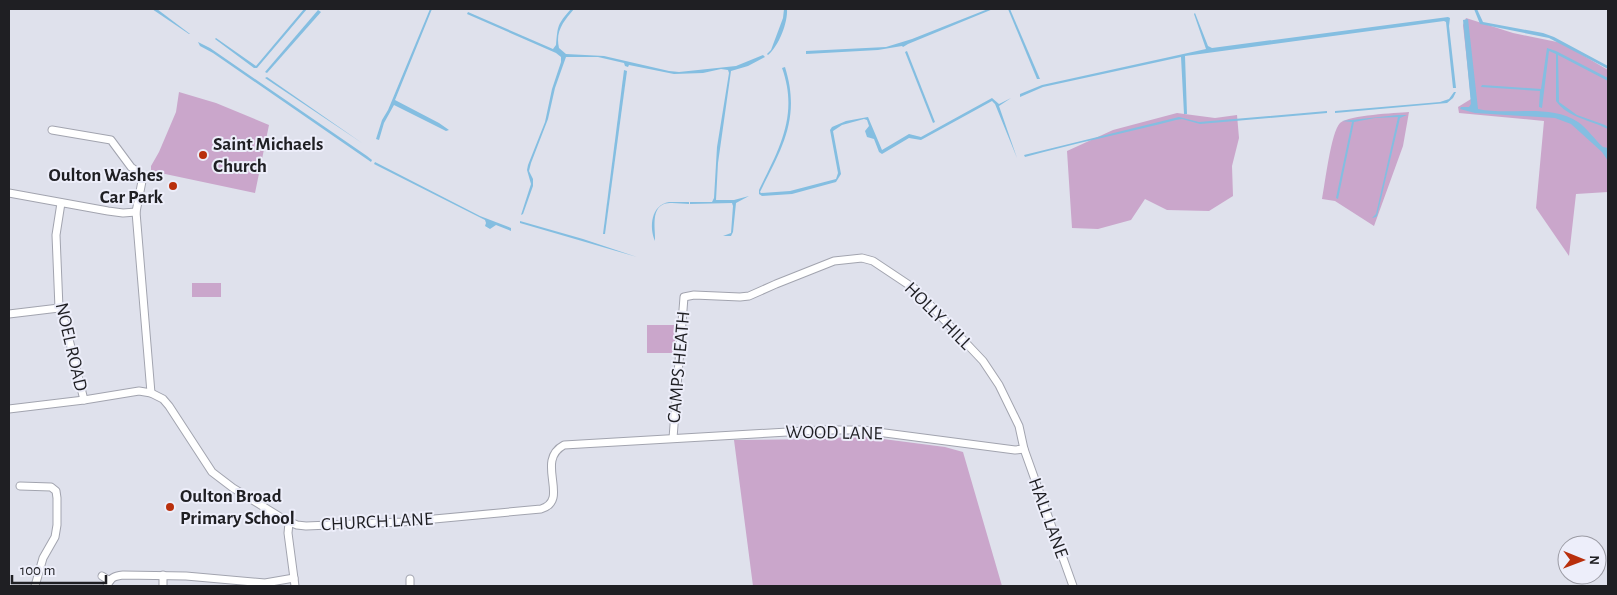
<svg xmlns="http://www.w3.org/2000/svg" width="1617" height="595" viewBox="0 0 1617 595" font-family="'Alegreya Sans',sans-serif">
<rect width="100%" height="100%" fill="#dfe1ec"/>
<g fill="#caa6cb">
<path d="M1466,18L1513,33L1562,43L1608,70V192L1576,194L1569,256L1536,208L1544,121L1459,113L1458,107L1471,99L1463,25Z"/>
<path d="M179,92L216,103L269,125L255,193L151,171V166L159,152L176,112Z"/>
<path d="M1409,112L1403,146L1374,226L1335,201L1322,199C1325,184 1331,132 1340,123C1350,115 1395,113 1409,112Z"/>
<path d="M1177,113L1215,118L1237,115L1239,138L1232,166L1233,196L1209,211L1167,210L1145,199L1131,220L1098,229L1072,228L1067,151L1113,130Z"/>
<rect x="192" y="283" width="29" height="14"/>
<rect x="647" y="325" width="28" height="28"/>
<path d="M860,436L945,447L963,452L1002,586H753L734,440L822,439Z"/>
</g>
<g fill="#84bee1">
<path d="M152,9H157L190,34H189Z"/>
<path d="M304,9H307L257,68H254L215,39L216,38L256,66Z"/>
<path d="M430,9H432L395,100L439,123L449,130L446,131L394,105L384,123L379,140L376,139L382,120L388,110Z"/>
<path d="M571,9H574C564,21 555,31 559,48L566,54L604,56L669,71L679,72L736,66L763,55L765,57L748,66L731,71L718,163L716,200H734L749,196L736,203L733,232L731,236H723L731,233L733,206L732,203L690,204V202H712L714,198L717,147L729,73L728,70L721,69L703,73L674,74L629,65L628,67L625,66L624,63L598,57H566L555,88L548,119L531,163L529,171L533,179V186L523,214L521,215L531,184L527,170L528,165L545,122L552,89L561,62V57L556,53L467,14L468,12L553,49L556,45C558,25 557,25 571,9Z"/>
<path d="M784,9H787C788,22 779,46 768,55L767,54L771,50L783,18Z"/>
<path d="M988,9H993L908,44L903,47L902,46L878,50L806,54V51L886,47L912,39Z"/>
<path d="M1008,9H1010L1040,79H1037Z"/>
<path d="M1474,9H1477L1483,22L1543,33L1554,37L1608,66V69L1549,38L1480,24Z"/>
<path d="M318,10L321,12L267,73L265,72Z"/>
<path d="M1195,13L1208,46L1212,48L1448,17L1450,18L1449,26L1456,88H1453L1446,22L1444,21L1185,56L1187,114H1184L1181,57L1043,87L1020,97V94L1042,85L1206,49L1194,14Z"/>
<path d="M1468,19L1478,109C1510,116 1549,103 1578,122C1587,128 1595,140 1603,147L1608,148V161L1602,152L1571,124L1555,118L1475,113L1460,109L1461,107H1469L1471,104L1463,20Z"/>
<path d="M198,42L210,48L367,156L372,160L371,162L213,53L200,46Z"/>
<path d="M1547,48L1556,51L1608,78V81L1558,55L1559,102L1577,115L1605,125L1608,127V129C1591,120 1568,118 1556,101V54L1549,51L1542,108L1539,107L1540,91L1481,87L1482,85L1541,89Z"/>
<path d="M907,51L935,122L933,123L905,52Z"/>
<path d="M785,67C801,118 782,148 760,192L761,193L790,191L836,179L838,173L830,130L832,127L846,121L868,117L882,150L909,134L921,137L992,98L999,104L1011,98L999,106L1017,158L995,104L992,101L921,140L909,138L882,154L879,152L874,139L867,137L865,131L869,126L867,120L864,119L842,125L833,131L841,174L836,182L792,194L762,196L759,194V190C779,149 799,115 782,68Z"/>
<path d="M624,70L627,71L605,234H603Z"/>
<path d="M267,77L362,143L265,78Z"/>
<path d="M1454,92H1456L1453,98L1447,103L1335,113V111L1440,102L1449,99Z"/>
<path d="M1327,111V113L1200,124L1182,119L1176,120C1126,133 1075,143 1025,157L1024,155L1179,117L1199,122Z"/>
<path d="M1398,115H1407L1400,118L1377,216L1376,217L1372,218L1376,214L1398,117L1375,118L1354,122L1338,199L1336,198L1352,122L1342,121Z"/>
<path d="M375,162L480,216L511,228V231L496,225L490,229L485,226L486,223L485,220L374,164Z"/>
<path d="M669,202H689V204C682,204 671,202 664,204C650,209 656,232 655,241C649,227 651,205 669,202Z"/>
<path d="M520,221L583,239L637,257L520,223Z"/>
</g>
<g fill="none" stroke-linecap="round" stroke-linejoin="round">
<defs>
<g id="minor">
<path d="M52,130L111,140L131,167L143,176L136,212L151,393"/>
<path d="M9,193L108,211L123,213L136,212"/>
<path d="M61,203L56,235L59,308L65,323L84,400"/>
<path d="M9,314L59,308"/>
<path d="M9,409L84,400L139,391L151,393L163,399L169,406L212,472L233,488L285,520L297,525L306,526L402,522L541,509C571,500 534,461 564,445L822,430H862L1015,450L1024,449"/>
<path d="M673,438L684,297L694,295L740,297L749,296L776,284L834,261L862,258L873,261L915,289L983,361L999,385L1019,426L1024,449L1073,586"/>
<path d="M20,486L51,487L56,491L57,498V525L55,537L43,558L35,586"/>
<path d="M289,523L288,533L295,586"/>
<path d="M163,575V586"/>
<path d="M102,576L110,581"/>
<path d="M410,579V586"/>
<path d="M107,586C110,578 114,576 123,575L186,576L265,583L294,578"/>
</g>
</defs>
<use href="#minor" stroke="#a2a4af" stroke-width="9"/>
<use href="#minor" stroke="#fff" stroke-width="7"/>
</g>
<g fill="#b92f0c" stroke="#edeefa" stroke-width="2">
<circle cx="203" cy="155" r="5"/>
<circle cx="173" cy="186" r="5"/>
<circle cx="170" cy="507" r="5"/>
</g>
<g text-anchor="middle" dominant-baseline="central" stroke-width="4" stroke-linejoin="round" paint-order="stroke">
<g font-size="19" font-weight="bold" fill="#1f1f23" stroke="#edeefa" text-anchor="start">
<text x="213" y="144">Saint Michaels<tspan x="213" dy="22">Church</tspan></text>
<text x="163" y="175" text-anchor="end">Oulton Washes<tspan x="163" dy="22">Car Park</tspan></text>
<text x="180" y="496">Oulton Broad<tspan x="180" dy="22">Primary School</tspan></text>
</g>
<g font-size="19" fill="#1f1f23" stroke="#edeefa">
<text transform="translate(938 316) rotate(45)">HOLLY HILL</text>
<text transform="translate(71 347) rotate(77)">NOEL ROAD</text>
<text transform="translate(679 367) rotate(-85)">CAMPS HEATH</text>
<text transform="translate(834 433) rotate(1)">WOOD LANE</text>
<text transform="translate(1048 518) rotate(70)">HALL LANE</text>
<text transform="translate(377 522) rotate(-3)">CHURCH LANE</text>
</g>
</g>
<rect width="1617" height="595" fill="none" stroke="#1f1f23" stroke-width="20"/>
<g transform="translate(1582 560) rotate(91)"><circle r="24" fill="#edeefa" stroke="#9b9ba4"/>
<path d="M0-4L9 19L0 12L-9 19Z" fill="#b92f0c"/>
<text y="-8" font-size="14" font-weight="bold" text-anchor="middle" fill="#1f1f23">N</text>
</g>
<path d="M12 575v8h94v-8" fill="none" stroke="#1f1f23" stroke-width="2.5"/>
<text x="20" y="575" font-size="15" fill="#1f1f23" stroke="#edeefa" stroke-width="4" paint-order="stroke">100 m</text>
</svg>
